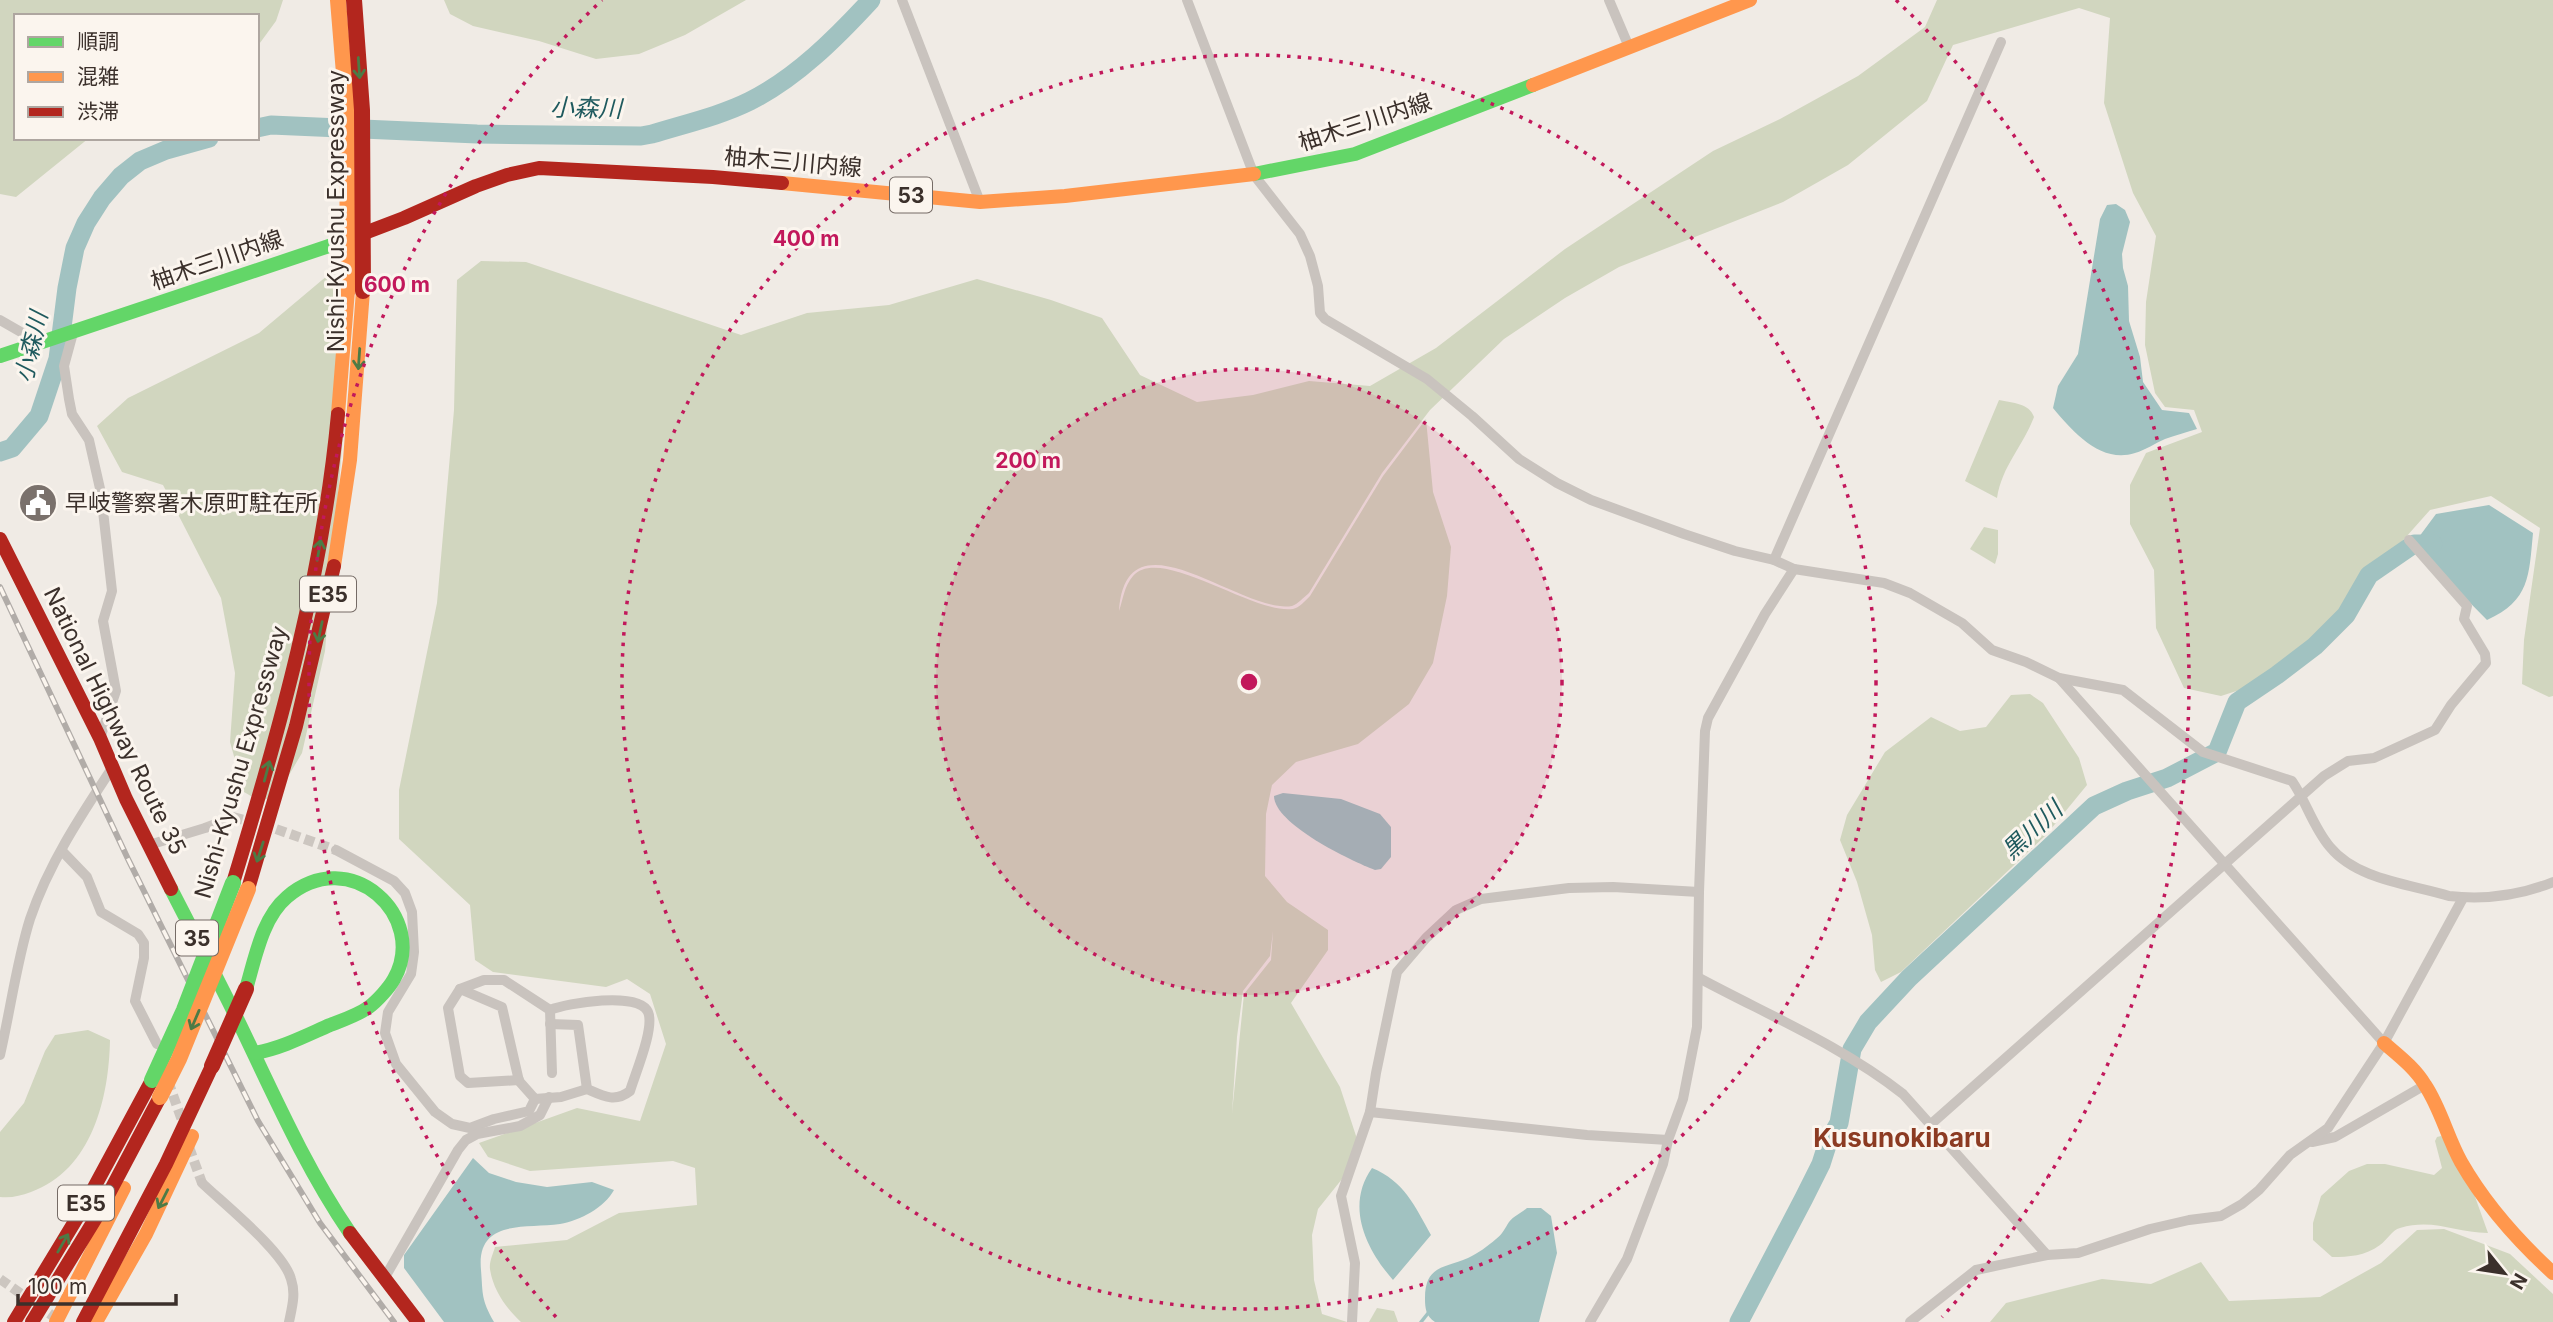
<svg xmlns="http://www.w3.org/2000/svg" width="2553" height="1322" viewBox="0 0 2553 1322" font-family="Inter,'Noto Sans JP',sans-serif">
<rect width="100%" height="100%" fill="#f0ebe5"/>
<g fill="#d1d6bf" fill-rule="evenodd">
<path d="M0,0H283L276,21L257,47V16H16V138H89L16,197L0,194Z"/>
<path d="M444,0H746L685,35L639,54L596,59L539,41L473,26L450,14Z"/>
<path d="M1937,0H2553V696L2549,697L2522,684L2524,640L2540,528L2491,496L2430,510L2398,546L2366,568L2346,608L2258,684L2221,696L2184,688L2156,628L2154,570L2130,524V485L2146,453L2202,432L2194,410L2165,407L2155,393L2145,345L2146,302L2156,236L2133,193L2104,103L2110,18L2079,8L1953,45L1927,101L1848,165L1783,202L1619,267L1565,298L1504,339L1430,410L1382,473L1309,593C1304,597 1298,604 1292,606C1242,615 1126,506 1119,611C1123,600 1124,586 1133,576C1160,544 1254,615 1293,609C1299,608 1305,601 1310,596L1383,476L1426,419L1433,492L1451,547L1447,596L1433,663L1409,704L1358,744L1296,762L1272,785L1266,814L1265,876L1287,902L1328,930V950L1291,1003L1340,1087L1358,1142L1346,1174L1318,1209L1312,1235L1314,1280L1322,1314L1347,1322H521C506,1308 493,1290 490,1269C489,1262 493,1254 495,1247L567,1240L619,1213L697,1205L695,1168L673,1161L530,1171L488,1157L479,1143L577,1108L640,1121L666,1044L650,994L627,979L606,987L493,972L475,960L470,905L399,839V790L437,603L454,410L457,280L481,261L526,262L741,335L807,313L889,305L977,279L1051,300L1102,318L1140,375L1197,402L1253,395L1309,381L1370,386L1436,348L1565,249L1713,151L1780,119L1858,76L1925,27ZM1273,931L1271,960L1244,994L1232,1113L1237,1037L1243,991L1270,956Z"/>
<path d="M334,270L344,424L325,651L302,753L279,792L261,802L244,792L230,742L235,673L221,598L163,485L122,472L97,426L128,398L259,333Z"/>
<path d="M1999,400C2013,403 2029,403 2034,417C2023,446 2002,466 1997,498L1965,481Z"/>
<path d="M1984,527L1998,530V554L1995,564L1970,549Z"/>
<path d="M2030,694L2043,703L2079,758L2087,785L2046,835L1901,972L1881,982L1875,970L1872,935L1857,882L1840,840L1847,815L1885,752L1931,717L1960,731L1986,727L2011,695Z"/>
<path d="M88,1030L110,1040C109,1098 92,1170 31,1192C20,1196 12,1198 0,1197V1132L24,1103L45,1051L55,1035Z"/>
<path d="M2441,1136L2445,1138L2473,1191L2488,1233C2455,1233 2434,1218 2400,1228C2392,1230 2387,1240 2380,1245C2365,1256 2349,1257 2332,1257L2313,1240V1223L2321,1196L2349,1171L2367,1164H2385L2434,1175L2442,1168L2435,1141L2437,1137Z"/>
<path d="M2444,1229L2510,1254L2553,1294V1322H1990L2006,1303L2102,1279L2151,1284L2201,1262L2229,1301L2320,1297L2381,1263L2417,1230Z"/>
<path d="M1377,1308L1394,1311L1398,1322H1369Z"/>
</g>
<g fill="#a1c2c1">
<path d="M2116,204L2125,210L2130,222L2122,254L2123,268L2128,286L2129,321L2140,357L2143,382L2162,410L2189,413L2197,429C2187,432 2176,435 2165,439C2155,443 2146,450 2135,453C2101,464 2073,432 2053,408L2058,386L2078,354L2100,219L2107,205Z"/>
<path d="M2489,505L2533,533C2529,575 2530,601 2487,620L2413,545L2436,514Z"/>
<path d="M1283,793L1341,799L1380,814L1391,827V857L1381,869L1375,870C1351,861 1274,824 1274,796Z"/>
<path d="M473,1158L489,1173L516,1182L547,1187L592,1182L614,1190C604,1208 581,1220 560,1224C526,1229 476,1218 481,1270C483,1295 481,1299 494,1322H444L404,1268V1255Z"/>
<path d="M1372,1168C1404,1181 1415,1206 1431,1235L1393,1280C1366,1249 1345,1206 1372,1168Z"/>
<path d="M1527,1208H1541L1551,1216L1557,1253L1539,1322H1435C1426,1316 1425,1309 1425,1298C1425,1265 1445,1268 1468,1258C1477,1254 1488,1246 1496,1239C1502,1235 1505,1228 1509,1222C1514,1216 1521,1213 1527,1208Z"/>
</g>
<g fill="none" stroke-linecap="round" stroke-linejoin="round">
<path stroke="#a1c2c1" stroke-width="3.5" d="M1421,1322L1429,1312"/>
<g stroke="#a1c2c1" stroke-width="19">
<path d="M257,128L271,125L477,134L641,136L652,134C684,124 720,116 750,101C796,78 836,38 871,0"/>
<path d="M0,452L12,448L39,416L58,359L67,288L75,248L86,223L102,198L121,176L140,161L166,150L209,138"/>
<path d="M1739,1322L1804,1198L1821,1164L1828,1142L1839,1123L1852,1049L1868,1022L1909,978L2094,806L2127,791L2167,778L2217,752L2237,702L2277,675L2315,646L2346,615L2369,575L2414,544H2433"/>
</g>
<g stroke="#ccc6c0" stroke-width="10" stroke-dasharray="10 5" stroke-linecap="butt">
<path d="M205,828L233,817L273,828L336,850"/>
<path d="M168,1081L184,1126"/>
<path d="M189,1147L202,1183"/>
<path d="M0,1279L60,1321"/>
</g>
<g stroke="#c9c3be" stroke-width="10">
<path d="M902,0L980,202"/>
<path d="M1187,0L1254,175L1300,234L1310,256L1318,286L1320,313L1325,319L1427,379L1472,416L1519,459L1557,483L1591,500L1684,534L1735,551L1774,560L1794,569L1884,583L1910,593L1962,623L1992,650L2026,662L2059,678L2123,690L2203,752L2292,781C2306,801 2313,827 2330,847C2357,880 2410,884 2449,896C2486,900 2519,896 2553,882"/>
<path d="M1609,0L1629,47"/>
<path d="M0,320L40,343"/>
<path d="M73,333L64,366L69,399L72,414L89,440L101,493L112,591L103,621L116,691L100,738"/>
<path d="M1774,560L2001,42"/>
<path d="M2059,678L2384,1043"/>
<path d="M149,845L205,828"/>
<path d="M336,850L394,881L405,893L412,912L414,952L411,974L388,1012L385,1033L396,1064L435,1112L452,1124L470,1128L494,1119L529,1111L535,1099"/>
<path d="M62,851L87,877L101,912L138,934L144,943V958L135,1001L157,1044"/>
<path d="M1699,978C1768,1015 1842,1046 1903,1094L2047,1255"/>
<path d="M460,989L502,1007L519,1081L535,1099L561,1097L587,1089C603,1096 615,1103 630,1091C635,1074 655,1028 648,1012C639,991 567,1003 550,1010"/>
<path d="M550,1024L578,1025L587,1089"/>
<path d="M0,1055C10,1012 17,960 30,919C48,865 81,815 112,768"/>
<path d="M519,1080L468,1083L460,1076L448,1008L460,989L484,980H504L550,1010L552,1073"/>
<path d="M1370,1112L1587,1135L1668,1140"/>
<path d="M1930,1125L2324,776L2348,761L2374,758L2435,730L2451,705L2486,663L2485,654L2464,619L2467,606L2409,540"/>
<path d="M2312,1142L2335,1137L2425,1085"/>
<path d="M202,1183C224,1204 284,1252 291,1279C296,1294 292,1307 289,1322"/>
<path d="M384,1279L458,1150L466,1140L477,1134L520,1126L540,1115L549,1097"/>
<path d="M1352,1322L1355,1263L1341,1196L1370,1112L1376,1073L1397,972L1426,938L1456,910L1481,899L1569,888L1613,887L1699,892"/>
<path d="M1590,1322L1627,1259L1663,1164L1668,1140L1683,1099L1697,1027L1699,892L1705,731L1708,718L1765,614L1794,569"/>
<path d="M1910,1322L1976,1270L2047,1255L2078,1253L2150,1229L2189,1220L2221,1216L2242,1204L2259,1190L2290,1155L2328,1128L2384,1043L2463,898"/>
</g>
<g stroke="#63d668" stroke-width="14">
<path d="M1254,174L1355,154L1533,85"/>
<path d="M0,356L341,242"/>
<path d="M171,889C195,936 220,983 243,1031C276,1100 307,1170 350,1233"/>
<path d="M246,989C255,959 262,918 287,897C350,843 429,917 394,979C389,988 377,1001 369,1007C358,1015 343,1020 330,1025C305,1036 282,1048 255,1053"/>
</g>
<g stroke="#ff974d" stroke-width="14">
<path d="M1533,85L1750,0"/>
<path d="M782,183L980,202L1065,196L1254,174"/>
<path d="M338,414L348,290"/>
<path d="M334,566L350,460L363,291"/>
<path d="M2384,1043C2399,1056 2415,1068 2425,1085C2441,1109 2447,1137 2461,1162C2485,1204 2518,1241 2553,1273"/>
<path d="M56,1322L124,1188"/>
<path d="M96,1322L146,1234L192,1136"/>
</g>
<g stroke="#b3261e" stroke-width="14">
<path d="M341,242L404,218L476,186L507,175L539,168L713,177L782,183"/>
<path d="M0,539L100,738L126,799L171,889"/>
<path d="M233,883C280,729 323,575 338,414"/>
<path d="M248,889L296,726L334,566"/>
<path d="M350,1233L418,1322"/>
<path d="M14,1322L83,1208L152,1080"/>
<path d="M32,1322L97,1216L160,1097"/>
<path d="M83,1322L166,1164L212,1066"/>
</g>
<defs>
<path id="rail" d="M0,587L128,859L258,1121L320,1223L394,1322"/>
</defs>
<use href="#rail" stroke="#b1aca8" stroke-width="6"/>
<use href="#rail" stroke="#fbf5ee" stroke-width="3.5" stroke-dasharray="10" stroke-linecap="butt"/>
<path stroke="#63d668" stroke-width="16" d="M152,1080L184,1010L233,883"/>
<g stroke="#ff974d" stroke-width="16">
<path d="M338,0L347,110L348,290"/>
<path d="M160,1097L179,1059L248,889"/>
</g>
<g stroke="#b3261e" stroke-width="16">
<path d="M354,0L362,110L363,291"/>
<path d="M212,1066L246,989"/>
</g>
</g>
<defs><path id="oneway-shaft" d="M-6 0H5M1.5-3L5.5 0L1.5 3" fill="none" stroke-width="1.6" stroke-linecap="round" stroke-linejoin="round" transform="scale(1.75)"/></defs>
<g stroke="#4d7b46">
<use href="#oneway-shaft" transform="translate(359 68) rotate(86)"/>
<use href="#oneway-shaft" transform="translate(359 359) rotate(94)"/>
<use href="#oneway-shaft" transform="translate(319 550) rotate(-80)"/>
<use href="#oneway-shaft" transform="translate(320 632) rotate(102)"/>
<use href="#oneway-shaft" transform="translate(267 771) rotate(-75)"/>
<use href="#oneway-shaft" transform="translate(260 852) rotate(108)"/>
<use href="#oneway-shaft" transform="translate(195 1020) rotate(113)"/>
<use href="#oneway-shaft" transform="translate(163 1199) rotate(117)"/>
<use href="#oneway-shaft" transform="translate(63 1243) rotate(-60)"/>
</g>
<circle cx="1249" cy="682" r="313" fill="#c2185b" fill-opacity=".12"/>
<g fill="none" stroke="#c2185b" stroke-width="3.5" stroke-dasharray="3.5 7">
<circle cx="1249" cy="682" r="313"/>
<circle cx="1249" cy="682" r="627"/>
<path d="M556 1317A940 940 0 0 1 602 0M1896 0A940 940 0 0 1 1942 1317"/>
</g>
<defs>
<symbol id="civic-disc" viewBox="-11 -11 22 22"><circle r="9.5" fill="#7a716c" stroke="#fbf5ee"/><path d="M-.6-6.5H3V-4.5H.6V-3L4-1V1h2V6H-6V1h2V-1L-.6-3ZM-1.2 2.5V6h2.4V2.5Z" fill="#fff"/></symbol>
</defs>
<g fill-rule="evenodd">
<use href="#civic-disc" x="16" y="481" width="44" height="44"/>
</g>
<g text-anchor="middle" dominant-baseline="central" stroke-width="6" stroke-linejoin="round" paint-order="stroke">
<g fill="#fbf5ee" stroke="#756b66" stroke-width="2">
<rect x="890" y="177.5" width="42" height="35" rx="5"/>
<rect x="300" y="576.5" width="56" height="35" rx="5"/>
<rect x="176" y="920.5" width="42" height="35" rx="5"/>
<rect x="58" y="1185.5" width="56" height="35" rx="5"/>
</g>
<g font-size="21" font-weight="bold" fill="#3b302b">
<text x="911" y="195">53</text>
<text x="328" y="594">E35</text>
<text x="197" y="938">35</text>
<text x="86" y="1203">E35</text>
</g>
<g font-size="23" fill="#3b302b" stroke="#fbf5ee">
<text transform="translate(1365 122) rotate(-18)">柚木三川内線</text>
<text transform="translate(793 162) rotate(5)">柚木三川内線</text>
<text transform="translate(336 211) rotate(-90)">Nishi-Kyushu Expressway</text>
<text transform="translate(217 260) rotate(-19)">柚木三川内線</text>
<text transform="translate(115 721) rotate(64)">National Highway Route 35</text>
<text transform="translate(241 762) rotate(-74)">Nishi-Kyushu Expressway</text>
</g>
<g font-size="23" fill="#3b302b" stroke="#fbf5ee" text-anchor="start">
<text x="65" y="503">早岐警察署木原町駐在所</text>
</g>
<g font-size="24" font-style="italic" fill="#1f5a5e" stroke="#fbf5ee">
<text transform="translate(586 108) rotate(1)">小森川</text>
<text transform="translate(31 347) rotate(-77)">小森川</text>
<text transform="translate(2032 830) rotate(-43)">黒川川</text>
</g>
<g font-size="26" font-weight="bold" fill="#8c3b22" stroke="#fbf5ee">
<text x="1902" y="1137">Kusunokibaru</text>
</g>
</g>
<circle cx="1249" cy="682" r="10" fill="#c2185b" stroke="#fbf5ee" stroke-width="3.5"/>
<g font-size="21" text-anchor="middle" font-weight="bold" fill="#c2185b" stroke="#fbf5ee" stroke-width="6" stroke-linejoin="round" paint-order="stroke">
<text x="806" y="246">400 m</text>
<text x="397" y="292">600 m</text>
<text x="1028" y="468">200 m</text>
</g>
<rect x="14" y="14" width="245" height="126" fill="#fbf5ee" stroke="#aea6a0" stroke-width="2"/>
<rect x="28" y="37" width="35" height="10" fill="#63d668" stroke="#aea6a0" stroke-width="2"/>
<text x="77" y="49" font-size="21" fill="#3b302b">順調</text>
<rect x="28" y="72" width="35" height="10" fill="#ff974d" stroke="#aea6a0" stroke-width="2"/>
<text x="77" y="84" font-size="21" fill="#3b302b">混雑</text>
<rect x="28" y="107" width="35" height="10" fill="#b3261e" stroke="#aea6a0" stroke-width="2"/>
<text x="77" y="119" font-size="21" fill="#3b302b">渋滞</text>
<g transform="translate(2504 1273) rotate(120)" stroke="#fbf5ee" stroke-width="5" paint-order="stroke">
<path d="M0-5L12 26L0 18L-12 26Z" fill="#3b302b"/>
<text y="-10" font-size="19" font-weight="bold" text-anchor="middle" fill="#3b302b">N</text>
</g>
<path d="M18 1294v10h158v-10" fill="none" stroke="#3b302b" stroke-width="3.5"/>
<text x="28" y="1294" font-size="21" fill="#3b302b" stroke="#fbf5ee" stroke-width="5" paint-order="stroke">100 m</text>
</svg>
